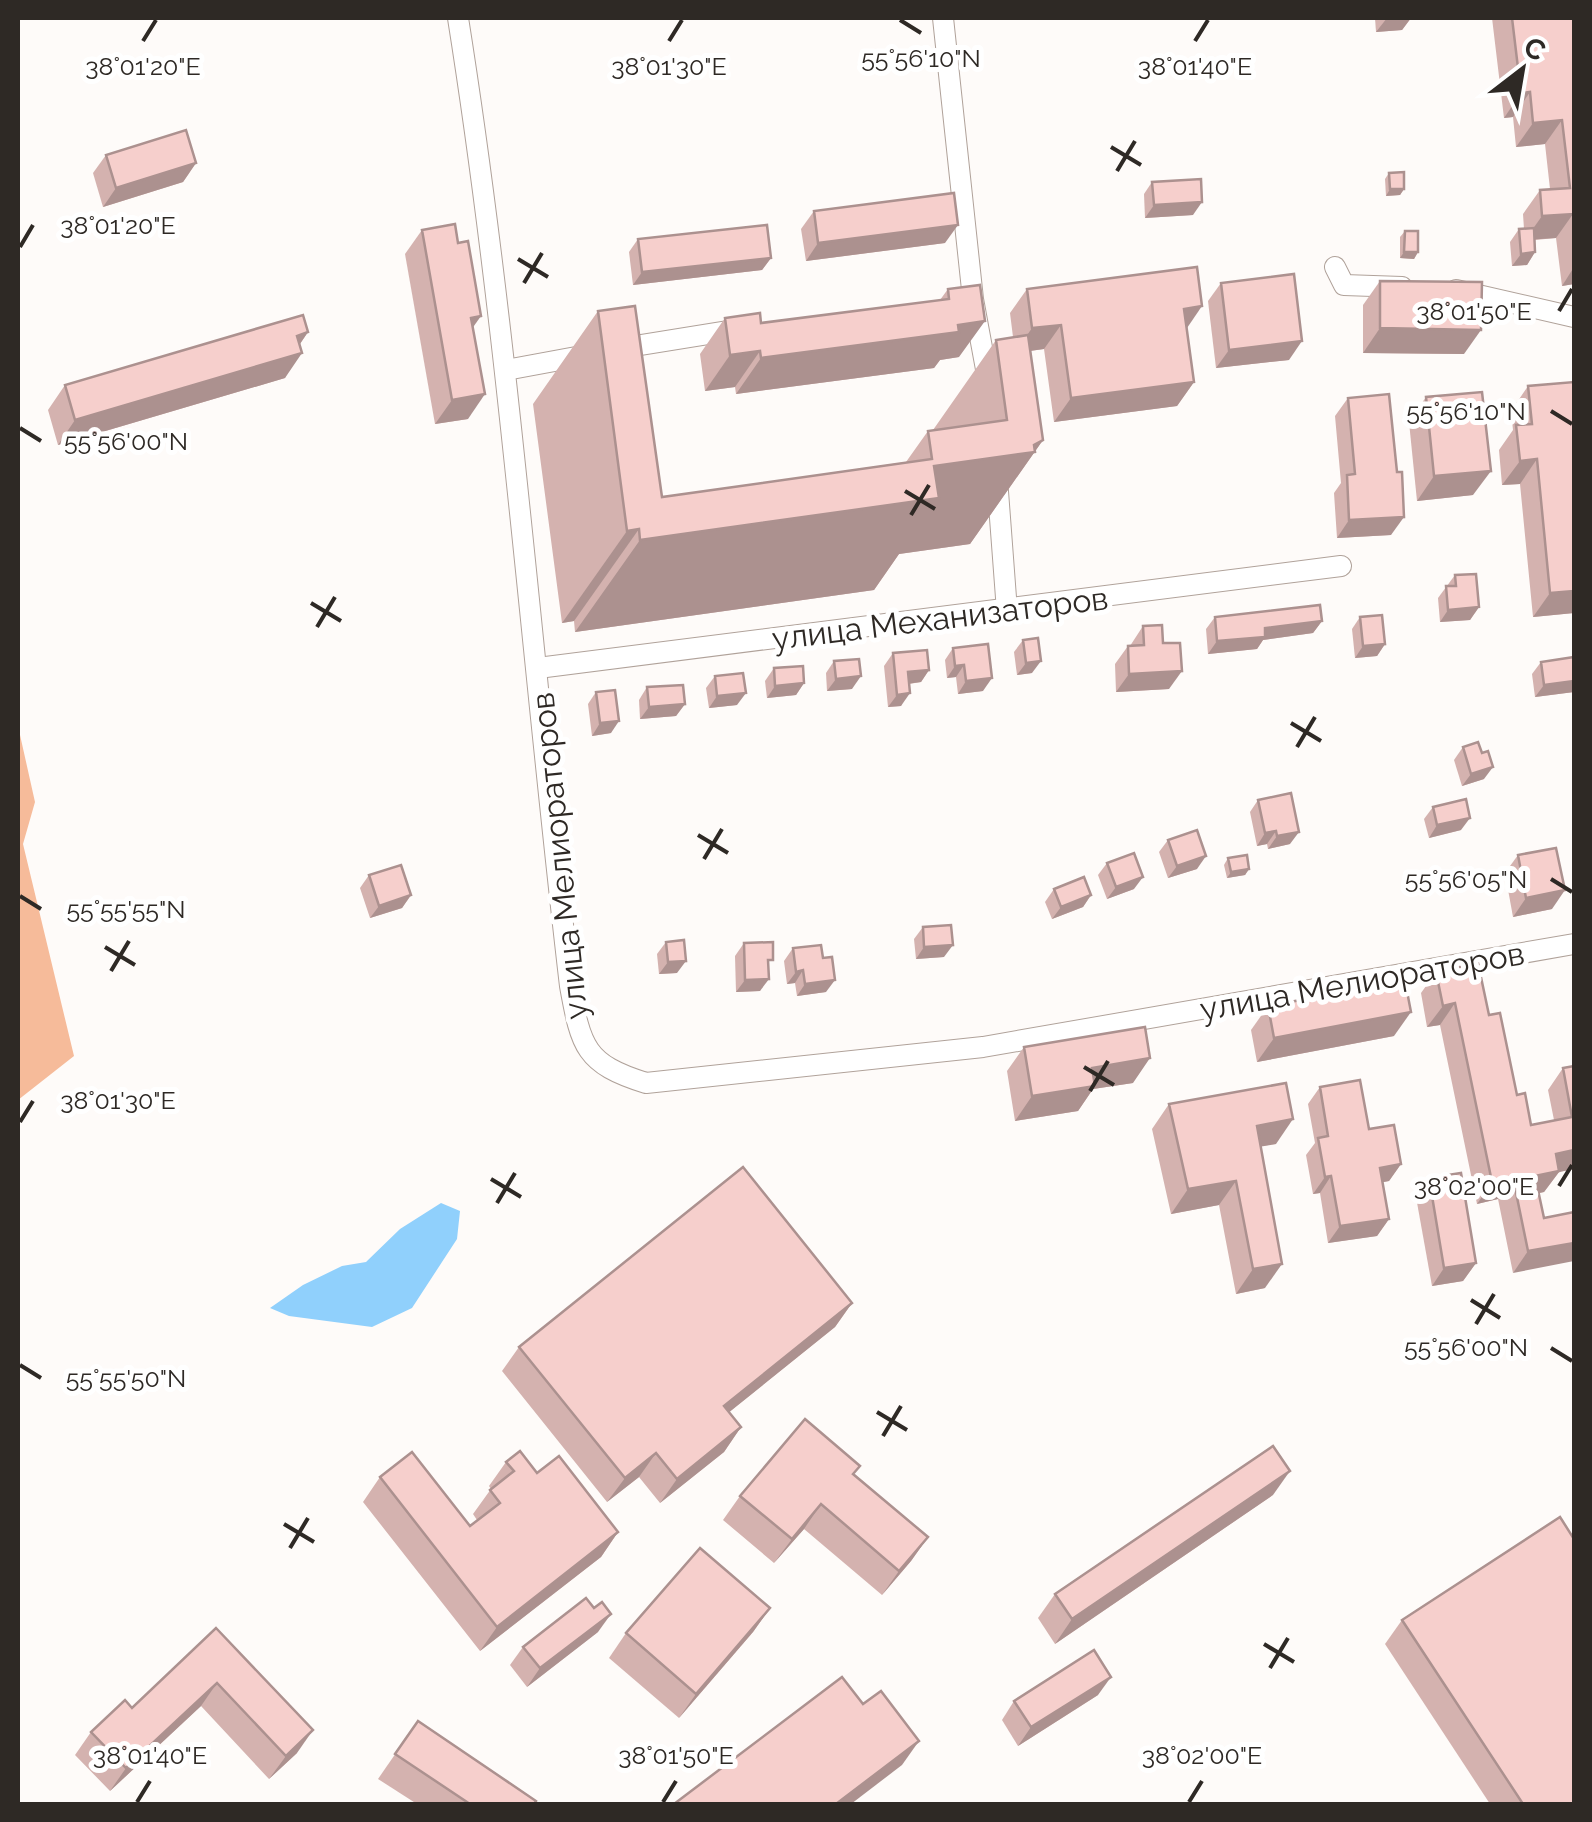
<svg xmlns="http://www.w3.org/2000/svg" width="1592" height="1822" viewBox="0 0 1592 1822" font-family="Raleway,sans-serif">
<rect width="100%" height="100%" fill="#fefbf9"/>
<path fill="#f6bb9a" d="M18,726L35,802L23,844L74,1056L18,1100Z"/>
<path fill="#90d0fc" d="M441,1203L460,1211L457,1239L412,1308L372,1327L289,1316L270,1308L303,1285L342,1266L366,1262L400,1229Z"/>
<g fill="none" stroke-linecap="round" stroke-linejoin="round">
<defs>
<g id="street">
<path d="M458,18C509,339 532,663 570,986C581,1047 585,1064 646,1083L983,1047L1574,944"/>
<path d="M943,18L973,299L988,380"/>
<path d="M1335,267L1344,285L1402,287"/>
<path d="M1456,290L1574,317"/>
<path d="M616,349L740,329"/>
<path d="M506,370L587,355"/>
<path d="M997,478L1007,611"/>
<path d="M538,668L1341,566"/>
</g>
</defs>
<use href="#street" stroke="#b0a29a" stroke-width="22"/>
<use href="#street" stroke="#fff" stroke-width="20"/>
</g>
<g fill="#d4b2af">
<path d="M1375,18H1411L1402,30L1376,32Z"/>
<path d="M1492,18H1574V284L1562,286L1556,238L1535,240V252L1527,265L1512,266L1510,242L1519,229H1524L1523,214L1540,190L1550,189L1545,144L1516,147L1513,117L1504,118Z"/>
<path d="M106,155L196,163L183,182L103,207L93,173Z"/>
<path d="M1389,173L1404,189L1400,195L1386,196L1385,179Z"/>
<path d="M1152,182L1193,215L1145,218L1144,194Z"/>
<path d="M814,211L945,243L806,261L801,229Z"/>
<path d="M422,230L473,327L468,419L435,424L405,254Z"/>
<path d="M1405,231L1418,252L1414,259L1400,258V237Z"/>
<path d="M638,239L771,258L762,270L633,285L629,252Z"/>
<path d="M1380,281L1464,354L1363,353V305Z"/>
<path d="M1221,283L1289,360L1216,368L1208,301Z"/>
<path d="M948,289L959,357L940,360L934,368L736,394L735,387L705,391L700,354L725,318L761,323L940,300Z"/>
<path d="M1027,289L1187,328L1194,382L1177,406L1054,422L1044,349L1030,351L1043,440L970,544L899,554L874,590L575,632L574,621L562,623L533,404L598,311L662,497L906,462L928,431L933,430L996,340L1013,337L1010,313Z"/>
<path d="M308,332L300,344L285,378L58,445L48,410L65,385Z"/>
<path d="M1574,382V613L1533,617L1520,484L1502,485L1499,450L1513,430L1511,411L1528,386Z"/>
<path d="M1426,397L1473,495L1417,501L1409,422Z"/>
<path d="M1348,398L1391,535L1337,538L1334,493L1341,483L1335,416Z"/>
<path d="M1455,575L1479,607L1470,620L1440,622L1438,598Z"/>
<path d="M1215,617L1322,621L1313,633L1263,640L1257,649L1208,654L1206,629Z"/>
<path d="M1360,617L1385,644L1377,656L1355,658L1352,629Z"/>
<path d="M1143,626L1163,643L1169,689L1116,692L1115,664L1128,646H1130Z"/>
<path d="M1023,640L1032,673L1017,675L1014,652Z"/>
<path d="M953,648L983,691L958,694L956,677L947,678L945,660Z"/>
<path d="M893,653L929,670L921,682L909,684L901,706L888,707L884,666Z"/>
<path d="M834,661L852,689L827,691L826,673Z"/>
<path d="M1541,662L1574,692L1535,697L1532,674Z"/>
<path d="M774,668L804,683L796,695L767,698L765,681Z"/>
<path d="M715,676L737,705L709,708L706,688Z"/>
<path d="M647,687L685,704L676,716L640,719L639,700Z"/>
<path d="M596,692L611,733L592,736L588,704Z"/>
<path d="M1463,747L1484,779L1462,786L1454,760Z"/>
<path d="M1258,800L1290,844L1268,849L1267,844L1257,846L1250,812Z"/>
<path d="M1433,807L1461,830L1429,838L1424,819Z"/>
<path d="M1168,840L1197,869L1168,878L1159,852Z"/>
<path d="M1518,855L1552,909L1513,917L1505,873Z"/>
<path d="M1228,858L1249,869L1245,875L1227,878L1224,865Z"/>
<path d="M1107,863L1134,889L1107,899L1098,875Z"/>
<path d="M369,875L411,895L402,908L370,918L360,888Z"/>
<path d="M1054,889L1091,895L1083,907L1052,919L1045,902Z"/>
<path d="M923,927L944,957L916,959L914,939Z"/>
<path d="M666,942L677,973L659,974L657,954Z"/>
<path d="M744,943L768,967L760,991L736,992L735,956Z"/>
<path d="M793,948L826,992L797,996L795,983L787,984L784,961Z"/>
<path d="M1436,972L1489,1015L1517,1095L1531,1125L1554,1120L1548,1090L1563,1068L1574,1066V1169L1559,1172L1544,1192L1539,1193L1544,1218L1574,1212L1513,1273L1498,1199L1477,1204L1440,1025L1427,1027L1421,993Z"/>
<path d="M1268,1006L1394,1036L1257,1062L1251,1030Z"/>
<path d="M1024,1047L1133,1083L1093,1089L1078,1111L1015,1121L1007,1071Z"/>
<path d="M1320,1087L1369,1129L1401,1164L1389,1181L1383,1182L1389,1219L1377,1236L1328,1243L1320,1193L1313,1194L1306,1155L1315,1143L1308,1104Z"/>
<path d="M1169,1104L1276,1144L1261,1146L1265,1288L1236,1294L1219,1205L1171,1214L1152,1129Z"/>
<path d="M1429,1178L1476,1263L1463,1281L1432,1286L1416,1197Z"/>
<path d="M852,1303L835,1327L729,1412L741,1427L724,1452L660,1503L639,1477L607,1502L502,1371L519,1347Z"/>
<path d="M506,1462L537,1473L618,1532L601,1557L480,1651L363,1502L380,1477L470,1526L477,1520L473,1514L491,1489L489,1486Z"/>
<path d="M854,1475L928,1537L911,1561L882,1595L804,1529L774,1563L723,1520L740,1496Z"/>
<path d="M1273,1495L1055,1644L1038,1618L1055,1594Z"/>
<path d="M770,1608L753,1632L679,1718L609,1658L626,1633Z"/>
<path d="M1402,1620L1574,1804H1490L1385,1644Z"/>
<path d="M216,1628L297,1753L269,1779L201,1706L110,1791L75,1755L91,1732L132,1708Z"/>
<path d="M598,1632L527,1687L510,1665L523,1647Z"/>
<path d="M1098,1695L1018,1746L1002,1720L1014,1701Z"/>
<path d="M418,1721L534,1804H417L378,1779Z"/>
</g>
<g fill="#ac918f">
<path d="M1387,18H1411L1402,30L1376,32Z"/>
<path d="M1530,92L1513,117L1504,118L1521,93Z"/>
<path d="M1562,120L1545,144L1516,147L1533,123Z"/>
<path d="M196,163L183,182L103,207L116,188Z"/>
<path d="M1390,189H1404L1400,195L1386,196Z"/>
<path d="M1202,202L1193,215L1145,218L1154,205Z"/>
<path d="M1573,214L1556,238L1525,240L1542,216Z"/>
<path d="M958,225L945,243L806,261L818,243Z"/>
<path d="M1404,252H1418L1414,259L1400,258Z"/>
<path d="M1535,252L1527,265L1512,266L1521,254Z"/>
<path d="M771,258L762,270L633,285L642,272Z"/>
<path d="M1574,267V284L1562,286Z"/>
<path d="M1202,306L1185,331L1184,309Z"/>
<path d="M481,316L464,340L471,318Z"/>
<path d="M985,321L959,357L940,360L934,368L736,394L761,358Z"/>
<path d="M1061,325L1044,349L1015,353L1032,328Z"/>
<path d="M1380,328L1481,330L1464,354L1363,353Z"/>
<path d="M308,332L291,357L302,353L285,378L58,445L75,420Z"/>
<path d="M1302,341L1289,360L1216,368L1229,350Z"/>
<path d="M760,351L735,387L705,391L730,355Z"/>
<path d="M1194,382L1177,406L1054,422L1071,398Z"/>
<path d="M485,394L468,419L435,424L452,400Z"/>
<path d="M1043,440L970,544L899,554L874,590L575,632L640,540L934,466L1034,445Z"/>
<path d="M1537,459L1520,484L1502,485L1520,461Z"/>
<path d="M1491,471L1473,495L1417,501L1434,476Z"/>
<path d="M1404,517L1391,535L1337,538L1349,520Z"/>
<path d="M639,529L574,621L562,623L627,531Z"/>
<path d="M1574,591V613L1533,617L1550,593Z"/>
<path d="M1479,607L1470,620L1440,622L1448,610Z"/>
<path d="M1322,621L1313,633L1263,640L1257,649L1208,654L1217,641L1265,628Z"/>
<path d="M1385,644L1377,656L1355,658L1363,646Z"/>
<path d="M1041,661L1032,673L1017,675L1026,663Z"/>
<path d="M964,665L956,677L947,678L955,666Z"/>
<path d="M929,670L921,682L899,685L908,672Z"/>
<path d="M1182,671L1169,689L1116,692L1129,674Z"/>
<path d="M861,676L852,689L827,691L836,679Z"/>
<path d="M992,678L983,691L958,694L966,681Z"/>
<path d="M1574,681V692L1535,697L1544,685Z"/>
<path d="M804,683L796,695L767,698L775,686Z"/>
<path d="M746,693L737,705L709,708L717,696Z"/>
<path d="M910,693L901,706L888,707L897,695Z"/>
<path d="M685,704L676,716L640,719L649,707Z"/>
<path d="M619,721L611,733L592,736L600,723Z"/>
<path d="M1493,767L1484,779L1462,786L1471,774Z"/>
<path d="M1470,818L1461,830L1429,838L1437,825Z"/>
<path d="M1276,831L1267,844L1257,846L1265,833Z"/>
<path d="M1299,832L1290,844L1268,849L1277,836Z"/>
<path d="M1206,856L1197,869L1168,878L1177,866Z"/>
<path d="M1249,869L1245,875L1227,878L1231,872Z"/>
<path d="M1143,877L1134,889L1107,899L1116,887Z"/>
<path d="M1565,890L1552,909L1513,917L1526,898Z"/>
<path d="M411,895L402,908L370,918L379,906Z"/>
<path d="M1091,895L1083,907L1052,919L1061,907Z"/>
<path d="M953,945L944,957L916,959L924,947Z"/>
<path d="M686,961L677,973L659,974L668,962Z"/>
<path d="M803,970L795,983L787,984L796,972Z"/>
<path d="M769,979L760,991L736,992L745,980Z"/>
<path d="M835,980L826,992L797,996L805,984Z"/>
<path d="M1455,1003L1440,1025L1427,1027L1443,1006Z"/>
<path d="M1411,1012L1394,1036L1257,1062L1274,1038Z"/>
<path d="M1150,1058L1133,1083L1093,1089L1078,1111L1015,1121L1032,1096L1092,1068Z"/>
<path d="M1293,1119L1276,1144L1240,1150L1257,1126Z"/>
<path d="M1574,1150V1169L1559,1172L1544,1192L1520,1197L1535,1176L1556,1154Z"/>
<path d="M1401,1164L1389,1181L1368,1185L1380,1168Z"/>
<path d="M1331,1176L1320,1193L1313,1194L1325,1177Z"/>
<path d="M1513,1178L1498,1199L1477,1204L1492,1182Z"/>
<path d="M1236,1181L1219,1205L1171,1214L1188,1189Z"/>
<path d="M1389,1219L1377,1236L1328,1243L1340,1226Z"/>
<path d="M1574,1243V1261L1513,1273L1528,1251Z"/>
<path d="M1476,1263L1463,1281L1432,1286L1444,1268Z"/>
<path d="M1282,1264L1265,1288L1236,1294L1253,1269Z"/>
<path d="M852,1303L835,1327L707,1430L724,1406Z"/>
<path d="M741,1427L724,1452L660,1503L677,1479Z"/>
<path d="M656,1453L639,1477L607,1502L625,1478Z"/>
<path d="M1290,1471L1273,1495L1055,1644L1072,1619Z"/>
<path d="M821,1504L804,1529L774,1563L792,1539Z"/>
<path d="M618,1532L601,1557L480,1651L497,1627Z"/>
<path d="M928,1537L911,1561L882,1595L899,1571Z"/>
<path d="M770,1608L753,1632L679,1718L696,1694Z"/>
<path d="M611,1614L598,1632L527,1687L540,1668Z"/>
<path d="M1111,1677L1098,1695L1018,1746L1031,1727Z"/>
<path d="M217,1683L201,1706L110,1791L126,1768Z"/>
<path d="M313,1730L297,1753L269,1779L286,1756Z"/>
<path d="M919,1741L902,1765L851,1804H836Z"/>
</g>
<g fill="#f6cfcc" stroke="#ac918f" stroke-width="2.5">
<path d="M1512,18H1574V226L1573,214L1542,216L1540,190L1570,188L1562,120L1533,123L1530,92L1521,93Z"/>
<path d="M186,130L196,163L116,188L106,155Z"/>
<path d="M1404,172V189H1390L1389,173Z"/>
<path d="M1201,179L1202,202L1154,205L1152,182Z"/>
<path d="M954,193L958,225L818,243L814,211Z"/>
<path d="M455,224L458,243L468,241L481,316L471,318L485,394L452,400L422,230Z"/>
<path d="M767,225L771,258L642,272L638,239Z"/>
<path d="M1534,228L1535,252L1521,254L1519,229Z"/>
<path d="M1405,231H1418V252H1404Z"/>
<path d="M1197,267L1202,306L1184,309L1194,382L1071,398L1061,325L1032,328L1027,289Z"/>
<path d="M1294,274L1302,341L1229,350L1221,283Z"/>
<path d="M1380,281L1482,282L1481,330L1380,328Z"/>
<path d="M980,285L985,321L958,325L959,332L761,358L760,351L730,355L725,318L760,313L761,323L949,299L948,289Z"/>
<path d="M635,306L662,497L932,459L928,431L1007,420L996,340L1028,335L1043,440L1034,445L1035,452L934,466L939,498L640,540L639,529L627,531L598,311Z"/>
<path d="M303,315L308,332L297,336L302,353L75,420L65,385Z"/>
<path d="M1574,382V591L1550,593L1537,459L1520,461L1516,425L1532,424L1528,386Z"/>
<path d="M1482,392L1491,471L1434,476L1426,397Z"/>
<path d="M1389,394L1397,472H1402L1404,517L1349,520L1347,475L1355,474L1348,398Z"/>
<path d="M1476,574L1479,607L1448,610L1446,586H1456L1455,575Z"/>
<path d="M1320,605L1322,621L1265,628V637L1217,641L1215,617Z"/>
<path d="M1382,615L1385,644L1363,646L1360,617Z"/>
<path d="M1162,625L1163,643H1180L1182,671L1129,674L1128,646L1144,645L1143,626Z"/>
<path d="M1038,638L1041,661L1026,663L1023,640Z"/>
<path d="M988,644L992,678L966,681L964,665L955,666L953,648Z"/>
<path d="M927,650L929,670L908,672L910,693L897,695L893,653Z"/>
<path d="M1574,657V681L1544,685L1541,662Z"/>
<path d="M859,659L861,676L836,679L834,661Z"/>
<path d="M803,666L804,683L775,686L774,668Z"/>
<path d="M743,673L746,693L717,696L715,676Z"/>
<path d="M683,685L685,704L649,707L647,687Z"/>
<path d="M615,690L619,721L600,723L596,692Z"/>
<path d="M1478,742L1482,753L1488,751L1493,767L1471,774L1463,747Z"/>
<path d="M1291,793L1299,832L1277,836L1276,831L1265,833L1258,800Z"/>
<path d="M1466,799L1470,818L1437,825L1433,807Z"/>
<path d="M1197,830L1206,856L1177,866L1168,840Z"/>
<path d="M1556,848L1565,890L1526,898L1518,855Z"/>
<path d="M1134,853L1143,877L1116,887L1107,863Z"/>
<path d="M1247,855L1249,869L1231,872L1228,858Z"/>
<path d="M401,865L411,895L379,906L369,875Z"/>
<path d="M1084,877L1091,895L1061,907L1054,889Z"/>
<path d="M951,925L953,945L924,947L923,927Z"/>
<path d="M684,940L686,961L668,962L666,942Z"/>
<path d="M773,942V960H768L769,979L745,980L744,943Z"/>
<path d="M821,945L823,958L832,957L835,980L805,984L803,970L796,972L793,948Z"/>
<path d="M1478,963L1489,1015L1500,1013L1517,1095L1525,1093L1531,1125L1572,1117L1563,1068L1574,1066V1150L1556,1154L1559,1171L1535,1176L1544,1218L1574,1212V1243L1528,1251L1513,1178L1492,1182L1455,1003L1443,1006L1436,972Z"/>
<path d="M1405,981L1411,1012L1274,1038L1268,1006Z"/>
<path d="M1145,1027L1150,1058L1092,1068L1095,1086L1032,1096L1024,1047Z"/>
<path d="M1360,1080L1369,1129L1394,1125L1401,1164L1380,1168L1389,1219L1340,1226L1331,1176L1325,1177L1318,1138L1328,1136L1320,1087Z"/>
<path d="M1286,1083L1293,1119L1257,1126L1282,1264L1253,1269L1236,1181L1188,1189L1169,1104Z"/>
<path d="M743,1167L852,1303L724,1406L741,1427L677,1479L656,1453L625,1478L519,1347Z"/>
<path d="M1461,1173L1476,1263L1444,1268L1429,1178Z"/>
<path d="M805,1419L860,1466L853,1474L928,1537L899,1571L821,1504L792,1539L740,1496Z"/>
<path d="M1273,1446L1290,1471L1072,1619L1055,1594Z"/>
<path d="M520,1451L537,1473L559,1456L618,1532L497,1627L380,1477L412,1452L470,1526L500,1503L490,1490L514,1471L506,1462Z"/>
<path d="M1560,1517L1574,1539V1804H1523L1402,1620Z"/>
<path d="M700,1548L770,1608L696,1694L626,1633Z"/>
<path d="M586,1598L594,1608L602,1602L611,1614L540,1668L523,1647Z"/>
<path d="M216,1628L313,1730L286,1756L217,1683L126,1768L91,1732L125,1700L132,1708Z"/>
<path d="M1094,1650L1111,1677L1031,1727L1014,1701Z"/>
<path d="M842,1677L863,1704L881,1691L919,1741L836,1804H674Z"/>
<path d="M418,1721L536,1801L534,1804H470L395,1754Z"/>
</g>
<path fill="none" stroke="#2e2925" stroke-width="4" d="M900,20L921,33M143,41L156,20M669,41L682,20M1195,41L1208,20M1111,147L1141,165M1117,171L1135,141M20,247L33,225M518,259L548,277M524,283L542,253M1559,311L1572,289M1551,411L1572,424M20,428L41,441M905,491L935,509M911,515L929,485M311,603L341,621M317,627L335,597M1291,723L1321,741M1297,747L1315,717M698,835L728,853M704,859L722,829M1551,879L1572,892M20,896L41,909M105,947L135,965M111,971L129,941M1084,1067L1114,1085M1090,1091L1108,1061M20,1122L33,1101M491,1179L521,1197M1559,1186L1572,1165M497,1203L515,1173M1471,1300L1500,1318M1476,1324L1494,1294M1551,1348L1572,1361M20,1365L41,1378M877,1412L907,1430M883,1436L901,1406M284,1524L314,1542M290,1548L308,1518M1264,1644L1294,1662M1270,1668L1288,1638M137,1802L150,1781M663,1802L676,1781M1189,1802L1202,1781"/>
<g text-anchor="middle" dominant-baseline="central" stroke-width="10" stroke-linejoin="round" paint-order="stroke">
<g font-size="32" fill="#2e2925" stroke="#fff">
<text transform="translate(940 618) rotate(-7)">улица Механизаторов</text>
<text transform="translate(559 856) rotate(-96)">улица Мелиораторов</text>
<text transform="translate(1362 981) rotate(-10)">улица Мелиораторов</text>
</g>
</g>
<g font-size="25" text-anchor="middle" fill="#2e2925" stroke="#fff" stroke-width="10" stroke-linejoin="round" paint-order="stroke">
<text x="921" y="67">55°56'10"N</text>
<text x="669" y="75">38°01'30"E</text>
<text x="143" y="75">38°01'20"E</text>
<text x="1195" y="75">38°01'40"E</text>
<text x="118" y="234">38°01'20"E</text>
<text x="1474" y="320">38°01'50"E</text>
<text x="1466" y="420">55°56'10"N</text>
<text x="126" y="450">55°56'00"N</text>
<text x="1466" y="888">55°56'05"N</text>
<text x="126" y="918">55°55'55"N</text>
<text x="118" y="1109">38°01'30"E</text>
<text x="1474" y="1195">38°02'00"E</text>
<text x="1466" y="1356">55°56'00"N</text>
<text x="126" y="1387">55°55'50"N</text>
<text x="150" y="1764">38°01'40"E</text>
<text x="676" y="1764">38°01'50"E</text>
<text x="1202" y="1764">38°02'00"E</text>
</g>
<rect width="1592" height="1822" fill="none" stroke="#2e2925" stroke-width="40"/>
<g transform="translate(1522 70) rotate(31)" stroke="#ffffff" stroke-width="8" paint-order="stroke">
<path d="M0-8L18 38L0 25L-18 38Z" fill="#2e2925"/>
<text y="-15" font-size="28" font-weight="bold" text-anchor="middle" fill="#2e2925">С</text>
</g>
</svg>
